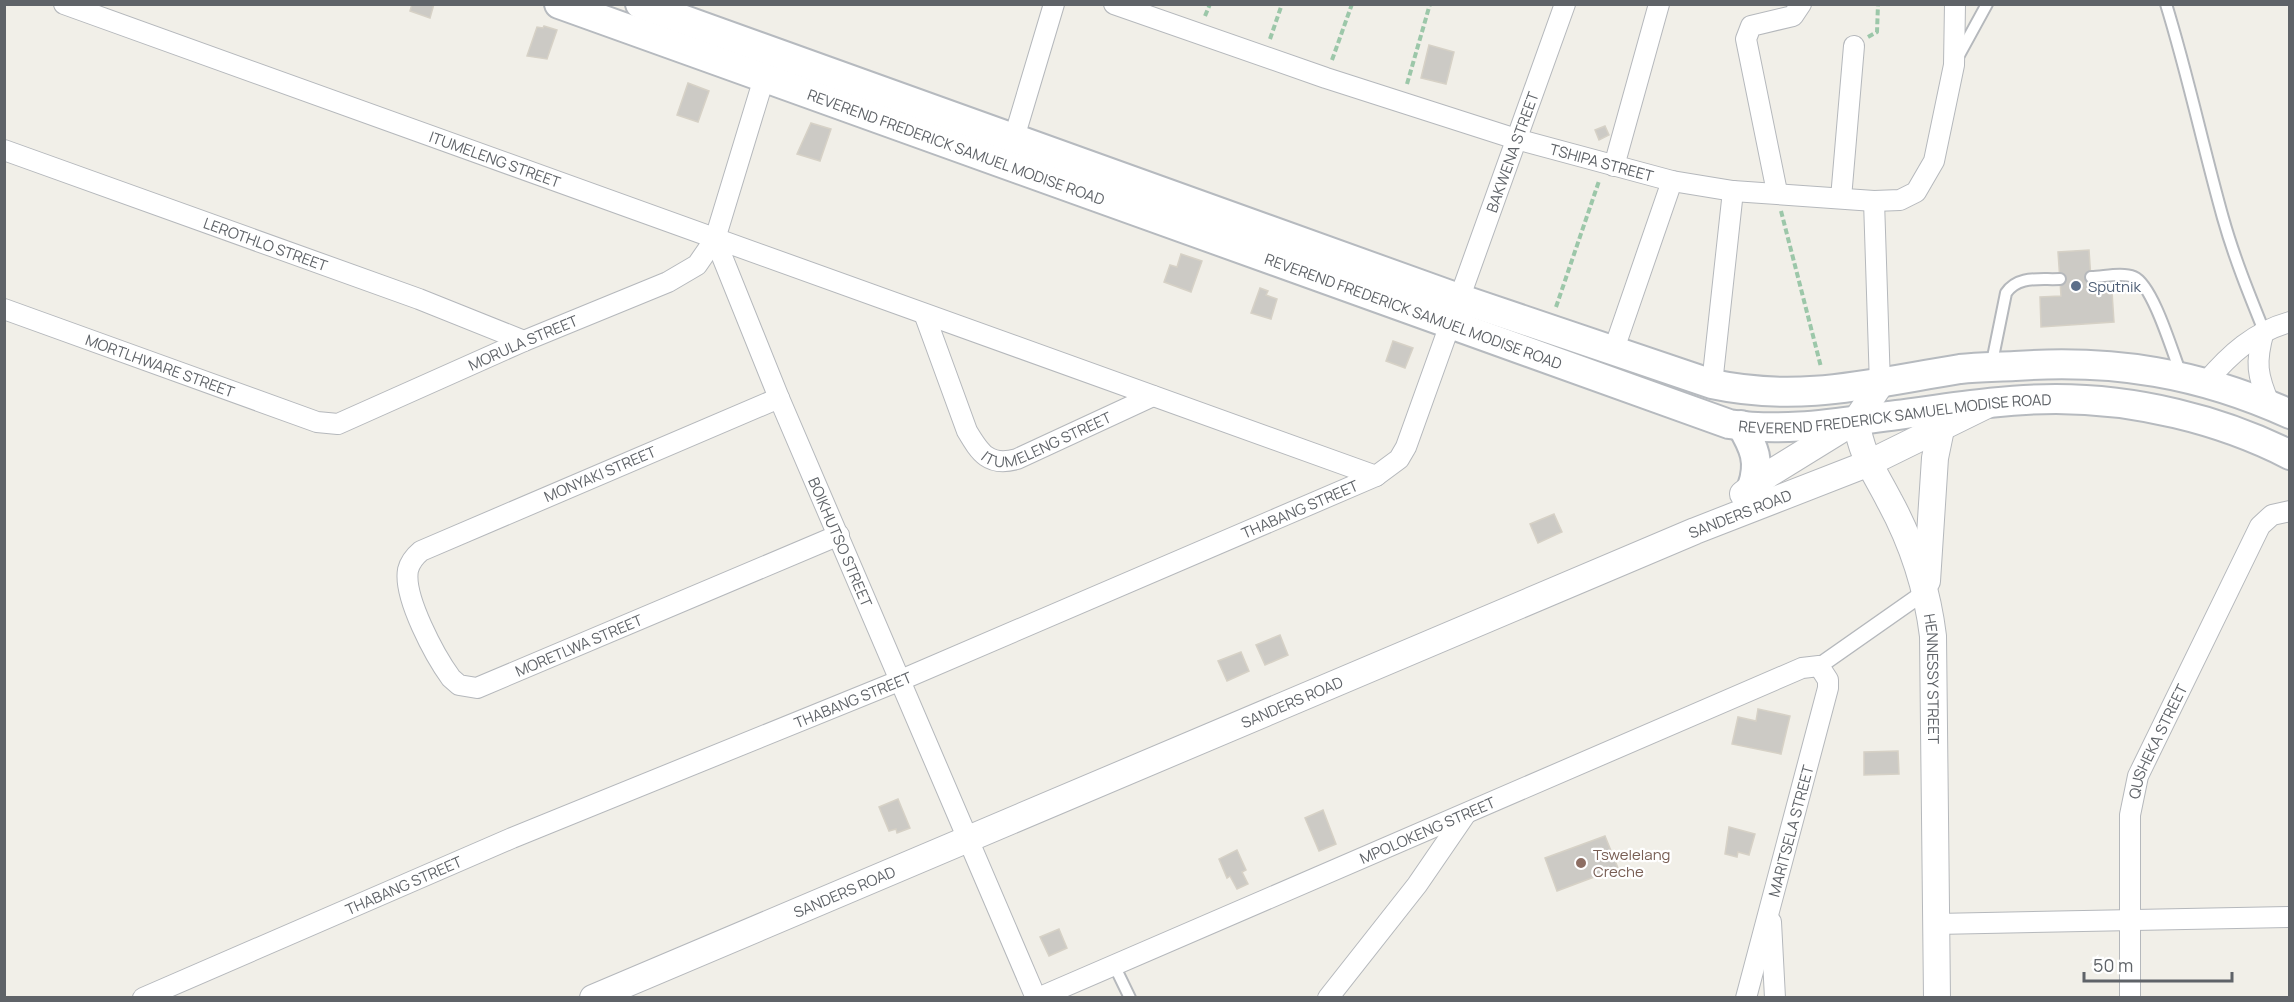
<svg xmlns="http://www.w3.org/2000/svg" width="2294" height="1002" viewBox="0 0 2294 1002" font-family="Manrope,sans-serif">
<rect width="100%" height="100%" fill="#f1efe8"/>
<g fill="#cccac5" stroke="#d6d1c6" stroke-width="1.5">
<path d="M412,4H434L430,18L410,11Z"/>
<path d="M544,26L557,30L547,59L527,56L537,27L543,28Z"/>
<path d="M1429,45L1454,52L1446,84L1421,78Z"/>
<path d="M688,83L709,91L698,122L677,115Z"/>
<path d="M811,123L831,129L820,161L797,154Z"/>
<path d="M1605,126L1609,135L1599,140L1595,130Z"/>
<path d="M2089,250L2092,294L2112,292L2114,322L2041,327L2040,297L2061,296L2058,252Z"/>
<path d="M1181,254L1202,261L1191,292L1164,282L1170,265L1177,267Z"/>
<path d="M1260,288L1268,291L1266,295L1277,299L1271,319L1251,313Z"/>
<path d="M1393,341L1413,348L1405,368L1386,361Z"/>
<path d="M1554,514L1562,532L1538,543L1530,524Z"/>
<path d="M1280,635L1288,655L1265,665L1256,645Z"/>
<path d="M1241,652L1249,671L1227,681L1218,661Z"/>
<path d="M1758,709L1790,716L1781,754L1732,744L1738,717L1756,721Z"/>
<path d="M1898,751L1899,774L1864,775V752Z"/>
<path d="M898,799L910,828L897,833L896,829L889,831L879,807Z"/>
<path d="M1323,810L1336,844L1319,851L1305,818Z"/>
<path d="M1729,827L1755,834L1749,855L1738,852L1737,857L1725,854Z"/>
<path d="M1605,836L1618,868L1557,891L1545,858Z"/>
<path d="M1237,850L1246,870L1242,872L1248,884L1237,889L1230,876L1227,878L1219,859Z"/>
<path d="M1059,929L1067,948L1049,956L1040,937Z"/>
</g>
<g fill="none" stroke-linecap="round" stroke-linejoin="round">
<defs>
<g id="service">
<path d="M2166,4C2188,75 2203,147 2223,218C2234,257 2249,294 2264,331"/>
<path d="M1958,57L1987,4"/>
<path d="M2091,277C2103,277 2122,272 2134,277C2153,285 2173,354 2181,374"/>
<path d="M1991,367L2006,293C2018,275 2040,280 2060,279"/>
<path d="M1114,965L1130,998"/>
</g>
<path id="pedestrian" d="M1819,666L1926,591"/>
<g id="minor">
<path id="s1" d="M64,4L1376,476"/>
<path id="s2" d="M1114,4L1326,78L1516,139L1672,181L1733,191L1874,201L1900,200L1916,192L1934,161L1954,65L1955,4"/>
<path d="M1014,138L1054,4"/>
<path id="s3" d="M4,150L419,299L524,341"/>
<path d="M1614,166L1659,4"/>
<path d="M1777,192L1746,39L1751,26L1793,16L1801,4"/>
<path d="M1841,198L1854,46"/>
<path d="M1874,201L1880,385"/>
<path id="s4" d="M715,239L779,398L1036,998"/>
<path id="s5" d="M4,309L317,422L338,424L524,341L668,282L697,265L715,239L764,78"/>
<path id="s6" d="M925,316L967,431C980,453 989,467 1017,459L1153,396"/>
<path d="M2264,331C2255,362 2257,376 2270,405"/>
<path d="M1613,352L1672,181"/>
<path d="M2206,382C2230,354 2254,332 2290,322"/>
<path d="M1712,384L1733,191"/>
<path id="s7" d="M779,398L421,551C415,556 410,562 408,570C403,597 435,656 451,678L459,685L477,688L839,535"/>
<path d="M1771,922L1775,998"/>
<path d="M1936,924L2290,917"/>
<path id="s8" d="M143,998L512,838L901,680L1376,476L1399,459L1406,447L1565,4"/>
<path id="s9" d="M1038,998L1802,668L1819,666L1828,680V688L1746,998"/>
<path d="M1328,998L1417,885L1465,815"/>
<path id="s10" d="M2130,998V815L2138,776L2260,526L2272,515L2290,511"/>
</g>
<g id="tertiary">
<path id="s11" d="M1880,385L1856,420C1862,457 1873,469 1889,500C1912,542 1927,588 1933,636L1937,998"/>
<path d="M1743,494L1769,474L1855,421"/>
<path d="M1927,581L1935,458L1941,429"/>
<path id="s12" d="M593,998L1695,531L1867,464L1987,405"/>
</g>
<g id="secondary">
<path id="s13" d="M559,4L1729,424C1786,433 1841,422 1897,415C1950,408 2003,399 2056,399C2134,399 2220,419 2290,455"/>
<path d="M640,4L1461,299L1712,384C1801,403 1872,383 1960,369C1978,367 1997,367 2015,366C2114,359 2199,373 2290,414"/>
<path d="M1741,425C1754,447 1761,462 1752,487"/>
</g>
</defs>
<use href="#service" stroke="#b5b8bc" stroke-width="14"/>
<use href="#pedestrian" stroke="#b5b8bc" stroke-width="18"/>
<use href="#minor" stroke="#b5b8bc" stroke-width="22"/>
<use href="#tertiary" stroke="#b5b8bc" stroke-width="28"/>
<use href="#secondary" stroke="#b6babf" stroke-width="32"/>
<g stroke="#9cc7a9" stroke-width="4" stroke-dasharray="6 3" stroke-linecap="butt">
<path d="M1205,16L1210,4"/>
<path d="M1868,37L1877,32L1878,4"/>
<path d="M1270,39L1282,4"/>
<path d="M1332,60L1352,4"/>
<path d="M1407,84L1430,4"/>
<path d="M1781,211L1821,367"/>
<path d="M1556,307L1599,181"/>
</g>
<use href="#service" stroke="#fff" stroke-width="10"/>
<use href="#pedestrian" stroke="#fff" stroke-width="15"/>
<use href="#minor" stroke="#fff" stroke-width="20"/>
<use href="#tertiary" stroke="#fff" stroke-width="26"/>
<use href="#secondary" stroke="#fff" stroke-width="28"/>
</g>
<circle fill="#5c6f8a" stroke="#fff" stroke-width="2" cx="2076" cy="286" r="6"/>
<circle fill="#8d6e63" stroke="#fff" stroke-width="2" cx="1581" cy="863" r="6"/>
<g text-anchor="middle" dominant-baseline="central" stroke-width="4.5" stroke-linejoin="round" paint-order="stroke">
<g font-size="15" fill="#5f6368" stroke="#fff">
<text stroke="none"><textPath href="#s13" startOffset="422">REVEREND FREDERICK SAMUEL MODISE ROAD</textPath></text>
<text stroke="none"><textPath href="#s8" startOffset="1695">BAKWENA STREET</textPath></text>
<text stroke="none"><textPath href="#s1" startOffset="458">ITUMELENG STREET</textPath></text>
<text stroke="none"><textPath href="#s2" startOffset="513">TSHIPA STREET</textPath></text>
<text stroke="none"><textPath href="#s3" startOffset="278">LEROTHLO STREET</textPath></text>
<text stroke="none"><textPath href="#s13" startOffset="908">REVEREND FREDERICK SAMUEL MODISE ROAD</textPath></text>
<text stroke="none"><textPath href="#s5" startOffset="556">MORULA STREET</textPath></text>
<text stroke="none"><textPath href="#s5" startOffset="166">MORTLHWARE STREET</textPath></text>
<text stroke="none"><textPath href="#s13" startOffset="1410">REVEREND FREDERICK SAMUEL MODISE ROAD</textPath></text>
<text stroke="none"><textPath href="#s6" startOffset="220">ITUMELENG STREET</textPath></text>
<text transform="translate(600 474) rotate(-23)">MONYAKI STREET</text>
<text stroke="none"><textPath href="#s8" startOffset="1256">THABANG STREET</textPath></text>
<text stroke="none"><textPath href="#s12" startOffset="1245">SANDERS ROAD</textPath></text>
<text stroke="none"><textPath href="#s4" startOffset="328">BOIKHUTSO STREET</textPath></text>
<text stroke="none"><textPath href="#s7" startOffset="670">MORETLWA STREET</textPath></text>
<text stroke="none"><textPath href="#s11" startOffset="316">HENNESSY STREET</textPath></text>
<text stroke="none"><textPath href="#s8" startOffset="770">THABANG STREET</textPath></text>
<text stroke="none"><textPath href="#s12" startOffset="759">SANDERS ROAD</textPath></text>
<text stroke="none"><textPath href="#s10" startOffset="262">QUSHEKA STREET</textPath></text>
<text stroke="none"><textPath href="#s9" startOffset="424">MPOLOKENG STREET</textPath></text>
<text transform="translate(1791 831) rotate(-75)">MARITSELA STREET</text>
<text stroke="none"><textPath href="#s8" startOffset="284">THABANG STREET</textPath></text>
<text stroke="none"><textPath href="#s12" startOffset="273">SANDERS ROAD</textPath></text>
</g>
<g font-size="15" fill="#4e5e75" stroke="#fff" text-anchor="start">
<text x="2088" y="286">Sputnik</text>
</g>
<g font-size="15" fill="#785e54" stroke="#fff" text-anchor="start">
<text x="1593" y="854">Tswelelang<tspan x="1593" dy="17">Creche</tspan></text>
</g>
</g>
<rect width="2294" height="1002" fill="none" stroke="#5f6368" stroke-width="12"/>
<path d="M2084 972v9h148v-9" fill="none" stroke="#5f6368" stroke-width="3"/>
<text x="2093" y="972" font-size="18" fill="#5f6368" stroke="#ffffff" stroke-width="4.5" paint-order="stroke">50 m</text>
</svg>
